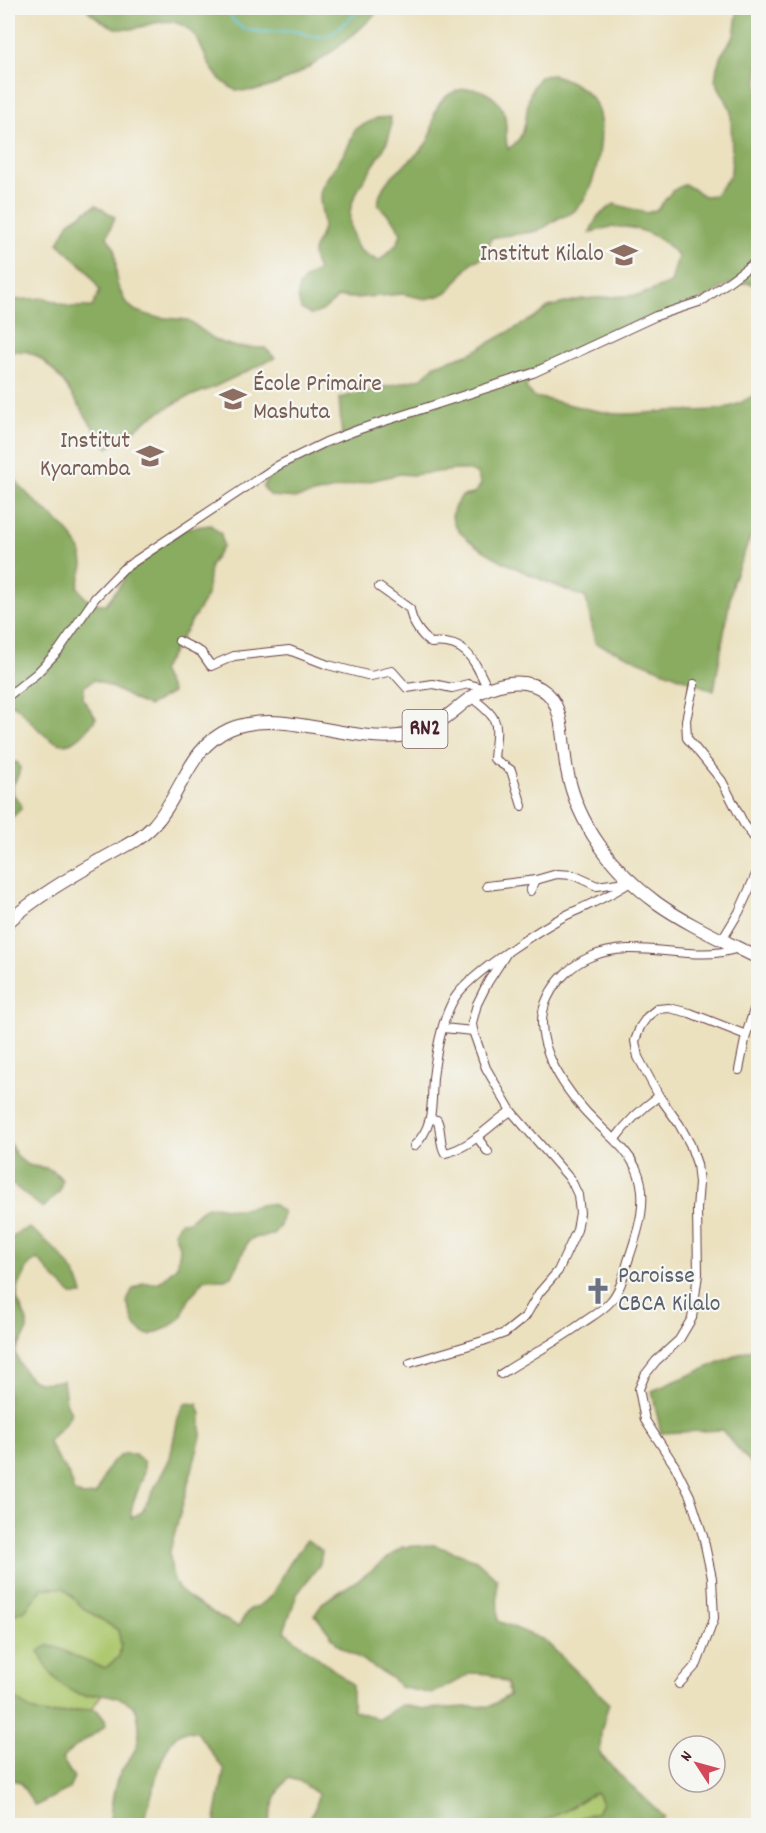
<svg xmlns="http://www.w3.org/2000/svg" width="766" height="1833" viewBox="0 0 766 1833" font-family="Dekko,sans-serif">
<rect width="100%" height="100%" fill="#f6f6f2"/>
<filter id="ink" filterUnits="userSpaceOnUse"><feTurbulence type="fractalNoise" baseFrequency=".0167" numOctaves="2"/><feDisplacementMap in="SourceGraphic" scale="12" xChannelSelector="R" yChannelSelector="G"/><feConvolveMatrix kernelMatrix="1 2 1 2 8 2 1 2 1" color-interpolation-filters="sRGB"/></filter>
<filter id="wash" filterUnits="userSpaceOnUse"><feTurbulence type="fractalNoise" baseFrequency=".008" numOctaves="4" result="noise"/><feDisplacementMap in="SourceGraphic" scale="24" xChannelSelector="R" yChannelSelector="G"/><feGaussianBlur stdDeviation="1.35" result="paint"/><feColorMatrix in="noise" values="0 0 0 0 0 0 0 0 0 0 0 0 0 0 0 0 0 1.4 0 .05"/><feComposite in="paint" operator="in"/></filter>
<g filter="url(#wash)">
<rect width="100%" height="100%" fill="#ebe1bf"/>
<g fill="#acc76d" stroke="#7b734c" stroke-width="1.5">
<path d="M43,1588H64L83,1608L118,1630L121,1644L119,1657L105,1668C84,1663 69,1651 49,1646L85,1696L102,1694L92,1709L40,1715L16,1701L8,1690V1616L24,1610Z"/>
<path d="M597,1793L602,1803L597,1812L575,1820L569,1825L537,1826C547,1817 556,1816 567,1810C578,1803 585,1796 597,1793Z"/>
</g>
<g fill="#89ac60" stroke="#6a6646" stroke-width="1.5">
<path d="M87,8H381C355,37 279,99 237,90C231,89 219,79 215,73C200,54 202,30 174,22C168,21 161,22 156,23C147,24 138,29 129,29C113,31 100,20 88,11Z"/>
<path d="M738,8H758V289L750,283L728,284L697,304L674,315L579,347L558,357L529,377L526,388L534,397C560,401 584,410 610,413C630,416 650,412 670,411C706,410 727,415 758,392V525L753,531L733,581L714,691L595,643L586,598C557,586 463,551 453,521C450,512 456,503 462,496L473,494L481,485L477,474L467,470H455L412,475L400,474L296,498L271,496L263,487L269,477L332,446L342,438L339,398L422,378L435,365L471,353L537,316L548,307L582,299L640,295L671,283L678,256C662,237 639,225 613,227C605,227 597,231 589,233L598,216L614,204L647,213L658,209L672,191L685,184L704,196L715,195L730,176L732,164L731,110L715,80L717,67L721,55L734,36Z"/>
<path d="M553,75C569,79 586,89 595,103C609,128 596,200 570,214C567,216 564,216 561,217C552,221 546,228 537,231C522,234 506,235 491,238L488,249L482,258L472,262L449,291L439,296L425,299L403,294L355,298L339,297L322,311L311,315L301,309L298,298L299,286L306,278L318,270C306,245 319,248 323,227C325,215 317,202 321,190C326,175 339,164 346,150C350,144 352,136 355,129L377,118L390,117C399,156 334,190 353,236C355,240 356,246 359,249C364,254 373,258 379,261L397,244L401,234L395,222L378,205C380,174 413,165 428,141C434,131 431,117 438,106C454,80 493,84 504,113C508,125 504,138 508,149C537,131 517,100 541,76Z"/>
<path d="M96,205L115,217L107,237L115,249L117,284L126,303L136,311L155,317L188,320L217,341L236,347L265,348L275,358L212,388L183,399L149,418L126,437L108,448C84,420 64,369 31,353C25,350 14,351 8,351V296L13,300L45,298L70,307H92L100,291L88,271L58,243L69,222Z"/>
<path d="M8,457C9,500 81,520 83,564C83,571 79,579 78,587C85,600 91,605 106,604L122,583L127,569L187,528L211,525L221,534L223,546L210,566L207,596L161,671L172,693L149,706C129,700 114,685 94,680L84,687L83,699L96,718C61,770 44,732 15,705L8,704Z"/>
<path d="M12,761L18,763L20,768C17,789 2,783 21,804V809L8,821V762Z"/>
<path d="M8,1140C11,1146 15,1155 21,1160C34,1173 46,1159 62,1180L60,1191L43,1208L13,1185L8,1186Z"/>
<path d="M268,1204L274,1205L283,1212L280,1226L272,1235L253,1238L248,1242L232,1276L225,1279H204L188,1301L181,1318L167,1328L150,1335L145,1334L135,1326L127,1302L132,1290L143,1283H156L161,1281L177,1266L180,1249L174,1232L180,1222C194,1223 196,1210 208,1207C217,1204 226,1210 236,1209C247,1209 257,1205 268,1204Z"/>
<path d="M30,1228C51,1244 78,1268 83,1295H72L54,1278L38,1259L29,1265L18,1288L17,1299L27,1321V1332L15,1352C26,1381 33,1387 63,1380L66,1402L71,1413L66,1422L49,1441C54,1462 72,1467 73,1491L83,1496L95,1495C103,1485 103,1472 111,1463C114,1460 119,1457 123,1454H135L144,1462C146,1483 130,1497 131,1518L142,1512L170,1458L178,1418L185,1403L197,1404L201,1414V1437L170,1551C170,1563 172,1578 178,1588C184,1597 226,1621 238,1626L250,1609C271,1604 277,1585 287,1568C293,1558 300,1549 307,1540L322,1551L320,1564L297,1594L284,1631L352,1684V1710L379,1719L401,1705L424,1709L491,1706L509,1695L507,1683L489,1674L472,1673L432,1694L400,1687L393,1679L338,1645L315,1615L322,1603L364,1576L402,1547L434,1545L476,1560L497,1579L498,1621L544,1640L609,1703L601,1731L600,1754C619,1777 643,1795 664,1817L655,1825H569L575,1820L597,1812L602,1803L597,1793C585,1796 577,1803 567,1810C556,1816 546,1818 537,1825H304L316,1806L318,1794L299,1781L289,1778C276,1790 272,1808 268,1825H214L224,1770L197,1732C188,1731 182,1730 175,1737C158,1755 152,1802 142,1825H109C111,1811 112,1793 117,1780C126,1758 141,1753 139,1726C138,1720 138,1713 135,1708C128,1700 112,1695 101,1694C95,1694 89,1696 83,1695C62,1691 46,1671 39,1651L49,1645C69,1651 84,1663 105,1668L119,1657L121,1644L118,1630L83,1608L64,1588H43L24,1611L8,1616V1242L18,1232Z"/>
<path d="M758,1346V1472L722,1430L661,1433L652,1391Z"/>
<path d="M8,1690C36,1724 54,1713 92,1709L97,1710L105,1720L106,1725C92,1738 74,1744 62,1759L74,1778L69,1789L35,1806L20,1782L8,1779Z"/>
</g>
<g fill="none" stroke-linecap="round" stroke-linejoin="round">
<path stroke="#5cc6d6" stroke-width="2" d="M226,8L233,20L243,29L262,32L296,31L309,36H329L362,8"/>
</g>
</g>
<g filter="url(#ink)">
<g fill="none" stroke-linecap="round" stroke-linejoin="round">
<defs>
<g id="minor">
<path d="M379,587L410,609C412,624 420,634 431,643C467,639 474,661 488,689"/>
<path d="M179,641L201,652L211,666L234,656L289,650L328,665L371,676L392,671L407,688L433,684L452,688L468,684L487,689"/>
<path d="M694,684L686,720L687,738L722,781L744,824L758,843"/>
<path d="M8,696L36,674L59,650L95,598L123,569L279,465L326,442L360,429L533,373L656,316L702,301L758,260"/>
<path d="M471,697C502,721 497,721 494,759L511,770L522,806"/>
<path d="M530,891L536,880"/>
<path d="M722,940L739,912L758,870"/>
<path d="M443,1028L473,1031"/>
<path d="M739,1070L746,1035L758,997"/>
<path d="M431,1119L437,1120C442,1130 439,1144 445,1153C471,1148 490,1124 511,1111"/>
<path d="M477,1137L488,1152"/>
<path d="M615,1139C628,1121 641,1109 659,1096"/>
<path d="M414,1146C435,1126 431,1104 433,1078C436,1053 441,1021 454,999C469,974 552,920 580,909C599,900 615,893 632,881L597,886L573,875L557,874L536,880L487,886"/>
<path d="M410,1363L483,1341L505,1333L525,1317L539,1293L558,1271L577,1230L580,1213L578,1195L571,1180L511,1111L486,1068L473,1031L472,1023L477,1004L488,982L506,954"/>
<path d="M501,1374C529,1356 558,1341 585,1321C594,1315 603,1310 610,1302C620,1291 624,1275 628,1261C638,1232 650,1198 636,1168C627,1150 614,1140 601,1127C570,1098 526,1041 548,997C556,980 573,964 590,957C637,936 691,965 738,948"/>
<path d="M679,1684L697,1664L714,1619L712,1578L703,1536L690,1496L675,1466L645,1420L639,1389L645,1375L656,1361L679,1340L692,1318L698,1274L697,1209L699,1183L697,1164L690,1144L679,1124L659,1096L638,1057L635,1041L640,1027L647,1017L657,1009L669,1008L690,1013L746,1035"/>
</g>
<path id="highway" d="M8,922C35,898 67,879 99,861C117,850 138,842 153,826C182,795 188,747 230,729C279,708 346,742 399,736C407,735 419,731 428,728C443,722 455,709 469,699C490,684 525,674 547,693C565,709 562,748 567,770C577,824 613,871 657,903C688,925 725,941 758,958"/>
</defs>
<use href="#minor" stroke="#623c41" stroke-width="10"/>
<use href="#highway" stroke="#623c41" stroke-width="14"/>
<use href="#minor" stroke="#fff" stroke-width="8"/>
<use href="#highway" stroke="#fff" stroke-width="12"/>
</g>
</g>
<defs>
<symbol id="school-bare" viewBox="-9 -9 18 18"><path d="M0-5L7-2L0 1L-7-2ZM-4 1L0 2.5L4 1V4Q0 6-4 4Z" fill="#8d6e63" stroke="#f6f6f2" stroke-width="2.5" paint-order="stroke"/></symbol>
<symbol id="church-bare" viewBox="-9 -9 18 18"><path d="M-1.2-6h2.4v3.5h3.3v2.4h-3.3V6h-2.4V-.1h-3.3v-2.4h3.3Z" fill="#6b7280" stroke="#f6f6f2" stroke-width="2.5" paint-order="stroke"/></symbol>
</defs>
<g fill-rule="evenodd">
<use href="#school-bare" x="605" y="236" width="38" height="38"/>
<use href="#school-bare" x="214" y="380" width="38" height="38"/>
<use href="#school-bare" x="131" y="437" width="38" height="38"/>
<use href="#church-bare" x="579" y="1272" width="38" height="38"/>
</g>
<g text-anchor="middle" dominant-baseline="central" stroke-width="4.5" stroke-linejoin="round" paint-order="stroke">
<rect fill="#f6f6f2" stroke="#7e6067" stroke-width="1.5" x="402.5" y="710" width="45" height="38" rx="4.5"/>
<g font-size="22" font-weight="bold" fill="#4a1f2b">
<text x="425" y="729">RN2</text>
</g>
<g font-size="24" fill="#785e54" stroke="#f6f6f2" text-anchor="end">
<text x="604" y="255">Institut Kilalo</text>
<text x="253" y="385" text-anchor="start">École Primaire<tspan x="253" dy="28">Mashuta</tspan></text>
<text x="130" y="442">Institut<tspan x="130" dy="28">Kyaramba</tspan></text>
</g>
<g font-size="24" fill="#5b616d" stroke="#f6f6f2" text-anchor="start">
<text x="618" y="1277">Paroisse<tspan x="618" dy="28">CBCA Kilalo</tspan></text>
</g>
</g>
<rect width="766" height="1833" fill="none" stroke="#f6f6f2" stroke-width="30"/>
<g transform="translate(697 1764) rotate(306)"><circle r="28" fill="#f6f6f2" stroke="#b1a0a2" stroke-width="1.5"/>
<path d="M0-4.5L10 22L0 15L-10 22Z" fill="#d1495b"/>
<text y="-9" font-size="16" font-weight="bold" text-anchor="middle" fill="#4a1f2b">N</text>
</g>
</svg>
